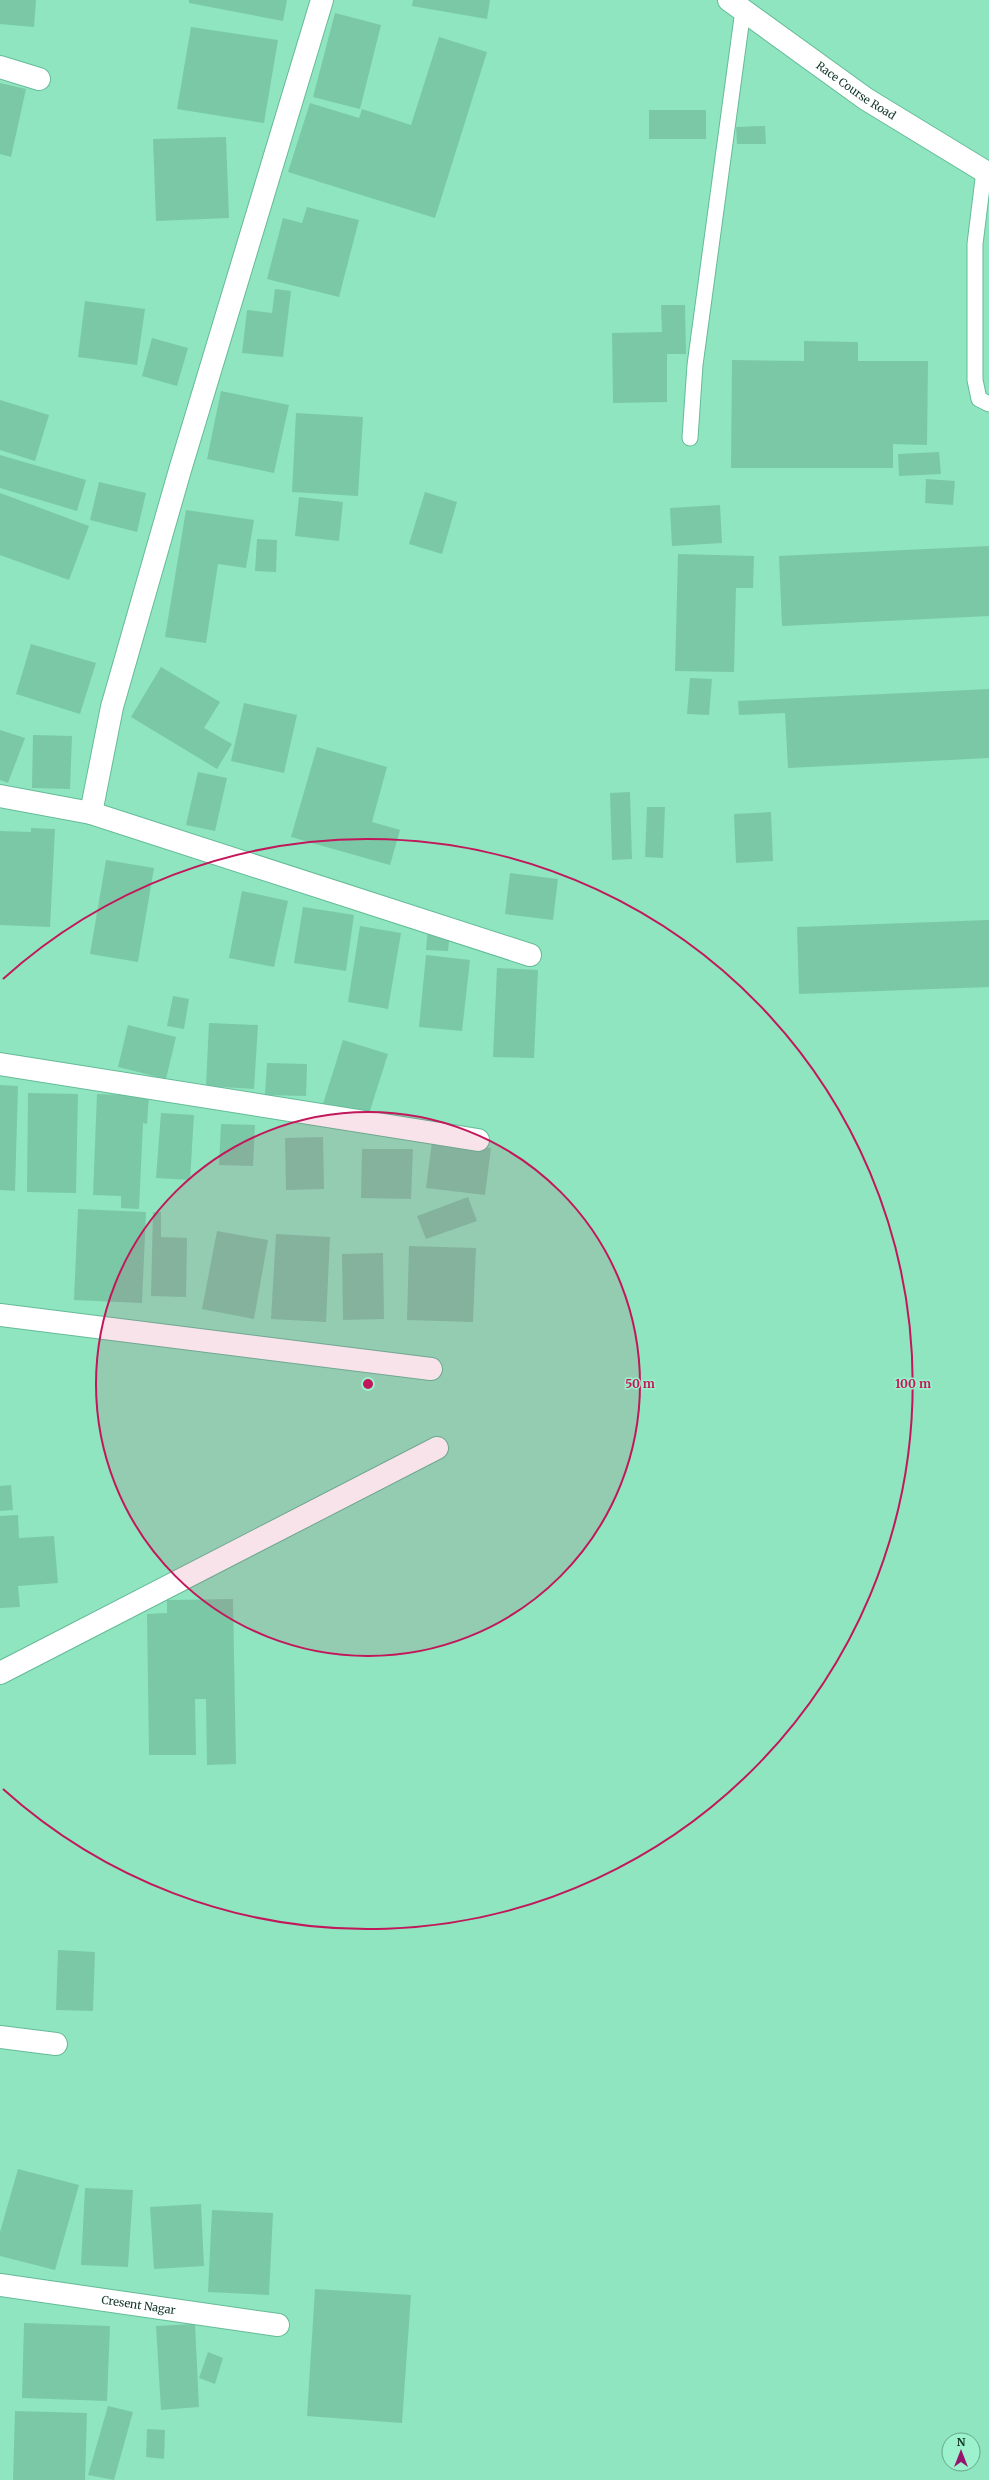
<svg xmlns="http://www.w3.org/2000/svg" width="989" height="2480" viewBox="0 0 989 2480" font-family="Merriweather,serif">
<rect width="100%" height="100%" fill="#8ee5bf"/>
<g fill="#7bc8a7">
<path d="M0,0H36L34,27L0,24Z"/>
<path d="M189,0H287L283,21L189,3Z"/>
<path d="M413,0H490L487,19L412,6Z"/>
<path d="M335,13L381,25L360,109L313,97Z"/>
<path d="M191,27L278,40L264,123L177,109Z"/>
<path d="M439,37L487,52L435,218L288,172L310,103L359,118L362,109L411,125Z"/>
<path d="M0,83L26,89L11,157L0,154Z"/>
<rect x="649" y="110" width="57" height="29"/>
<path d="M765,126L766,144H737L736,127Z"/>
<path d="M226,137L229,218L156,221L153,139Z"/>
<path d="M307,207L359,220L339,297L267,279L283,218L302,223Z"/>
<path d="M275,289L291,291L283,357L242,353L247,310L272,313Z"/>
<path d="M85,301L145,309L137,365L78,357Z"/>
<path d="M661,305H685L686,354H667V402L613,403L612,333L662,332Z"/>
<path d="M152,338L188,348L177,386L142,376Z"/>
<path d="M804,341L858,342V361H928L927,445L893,444V468H731L732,360L804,361Z"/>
<path d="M221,391L289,405L274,473L207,459Z"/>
<path d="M0,400L49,415L35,461L0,450Z"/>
<path d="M296,413L363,417L358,496L292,492Z"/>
<path d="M939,452L941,474L899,476L898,454Z"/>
<path d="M0,455L86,480L77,511L0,488Z"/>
<path d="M926,479L955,481L953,505L925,503Z"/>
<path d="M99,482L146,493L137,532L90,520Z"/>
<path d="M425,492L457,502L442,554L409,544Z"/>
<path d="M0,493L89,526L69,580L0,555Z"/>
<path d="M299,497L343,502L339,541L295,536Z"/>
<path d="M720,505L722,543L672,546L670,508Z"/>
<path d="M186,510L254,520L246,568L218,564L206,643L165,637Z"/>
<path d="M257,539L277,540L276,572L255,571Z"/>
<path d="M989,546V616L782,626L779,556Z"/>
<path d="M678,554L754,556L753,588H736L734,672L675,671Z"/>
<path d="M31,644L96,663L80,714L16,694Z"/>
<path d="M161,667L220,702L204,728L232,744L217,769L131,717Z"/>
<path d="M690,678L712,679L709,715L687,714Z"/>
<path d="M989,689V758L788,768L785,713L739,715L738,701Z"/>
<path d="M244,703L297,715L284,773L231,761Z"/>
<path d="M0,730L25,738L8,783L0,780Z"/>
<path d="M33,735L72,736L70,789L32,788Z"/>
<path d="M317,747L387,767L372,822L400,830L390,865L291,837Z"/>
<path d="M198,772L227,778L215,831L186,825Z"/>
<path d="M630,792L632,859L612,860L610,793Z"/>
<path d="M647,807H665L663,858L645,857Z"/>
<path d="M771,812L773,861L736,863L734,814Z"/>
<path d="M31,828L55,829L50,927L0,925V831L31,832Z"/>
<path d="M106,860L154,868L138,962L90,954Z"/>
<path d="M510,873L558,879L553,920L505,914Z"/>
<path d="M242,891L288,901L274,967L229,958Z"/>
<path d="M303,907L354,915L346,971L294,963Z"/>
<path d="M989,920V987L799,994L797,927Z"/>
<path d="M360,926L401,933L388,1009L348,1002Z"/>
<path d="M428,928L450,930L448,951L426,950Z"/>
<path d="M426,955L470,960L462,1031L419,1027Z"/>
<path d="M497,968L538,970L534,1058L493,1057Z"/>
<path d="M173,996L189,999L184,1029L167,1026Z"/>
<path d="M209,1023L258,1025L254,1089L206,1086Z"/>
<path d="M128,1025L176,1037L166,1079L118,1067Z"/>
<path d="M343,1040L388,1054L368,1117L323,1104Z"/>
<path d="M267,1063L307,1064L306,1096L265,1095Z"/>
<path d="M0,1085L18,1086L15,1191L0,1190Z"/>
<path d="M28,1093L78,1094L76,1193L27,1192Z"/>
<path d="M97,1094L149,1096L147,1124L143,1123L139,1209L121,1208V1196L93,1195Z"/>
<path d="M161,1113L194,1115L190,1180L156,1178Z"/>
<path d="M221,1124L255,1125L253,1166L219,1165Z"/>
<path d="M323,1137L324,1189L286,1190L285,1138Z"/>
<path d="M432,1142L491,1148L485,1195L426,1188Z"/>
<path d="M362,1149H413L411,1199L361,1198Z"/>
<path d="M468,1197L477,1221L426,1239L417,1216Z"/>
<path d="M78,1209L146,1212L142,1303L74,1300Z"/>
<path d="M153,1212H161V1237L187,1238L186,1297L151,1296Z"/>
<path d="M217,1231L268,1240L254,1319L202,1309Z"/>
<path d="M276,1234L330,1237L326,1322L271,1319Z"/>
<path d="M409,1246L476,1248L473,1322L407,1320Z"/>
<path d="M383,1253L384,1319L343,1320L342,1254Z"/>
<path d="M11,1485L13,1510L0,1511V1486Z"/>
<path d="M18,1515L19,1538L54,1536L58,1583L18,1586L20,1607L0,1608V1516Z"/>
<path d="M233,1599L236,1764L207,1765L206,1699H195L196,1755H149L147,1614L167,1613V1600Z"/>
<path d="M58,1950L95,1952L93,2011L56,2010Z"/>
<path d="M18,2169L79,2185L55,2270L0,2256V2232Z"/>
<path d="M85,2188L133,2190L128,2267L81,2265Z"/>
<path d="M201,2204L204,2266L154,2269L150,2207Z"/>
<path d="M212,2210L273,2213L269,2295L208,2292Z"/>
<path d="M315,2289L411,2295L402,2423L307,2416Z"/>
<path d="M24,2323L110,2326L107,2401L22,2398Z"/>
<path d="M195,2324L199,2407L161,2410L156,2326Z"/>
<path d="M208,2352L223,2358L215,2384L199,2378Z"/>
<path d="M108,2406L133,2412L114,2480L88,2475Z"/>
<path d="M15,2411L87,2413L85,2480H13Z"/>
<path d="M147,2429L165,2430L164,2459L146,2457Z"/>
</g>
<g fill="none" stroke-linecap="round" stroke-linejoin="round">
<defs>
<g id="service">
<path d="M984,171L975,244V380L979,399L989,404"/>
<path d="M690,438L695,365L743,10"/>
</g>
<g id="minor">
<path d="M0,67L39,79"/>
<path d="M0,796L91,813L530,955"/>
<path d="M91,813L112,707L180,470L322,0"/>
<path d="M0,1064L478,1140"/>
<path d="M0,1315L431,1369"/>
<path d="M0,1673L437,1448"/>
<path d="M0,2037L56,2044"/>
<path id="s1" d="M0,2285L278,2325"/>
</g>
<g id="secondary">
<path id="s2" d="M729,0L866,99L989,174"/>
</g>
</defs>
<use href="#service" stroke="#65bb98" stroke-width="17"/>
<use href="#minor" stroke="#65bb98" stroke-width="24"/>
<use href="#secondary" stroke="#65bb98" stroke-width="24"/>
<use href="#service" stroke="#fff" stroke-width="15"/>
<use href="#minor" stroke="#fff" stroke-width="22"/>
<use href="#secondary" stroke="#fff" stroke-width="22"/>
</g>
<circle cx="368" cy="1384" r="272" fill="#c2185b" fill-opacity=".12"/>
<g fill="none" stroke="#c2185b" stroke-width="2">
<circle cx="368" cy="1384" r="272"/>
<path d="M3 979A545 545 0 1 1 3 1789"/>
</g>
<g text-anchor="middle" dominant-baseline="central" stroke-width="3" stroke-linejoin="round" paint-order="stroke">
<g font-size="11" fill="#113628" stroke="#9bf2cc">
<text stroke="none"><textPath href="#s2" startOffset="156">Race Course Road</textPath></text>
<text stroke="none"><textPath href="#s1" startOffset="140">Cresent Nagar</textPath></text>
</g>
</g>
<circle cx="368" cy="1384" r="6" fill="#c2185b" stroke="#9bf2cc" stroke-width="2"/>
<g font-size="12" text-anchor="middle" font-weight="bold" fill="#c2185b" stroke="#9bf2cc" stroke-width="3" stroke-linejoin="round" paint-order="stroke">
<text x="640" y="1388">50 m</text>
<text x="913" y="1388">100 m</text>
</g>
<g transform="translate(961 2452)"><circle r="19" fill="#9bf2cc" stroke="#64a78a"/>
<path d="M0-3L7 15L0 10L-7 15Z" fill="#96166e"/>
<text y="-6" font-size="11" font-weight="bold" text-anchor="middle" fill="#113628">N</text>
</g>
</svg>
